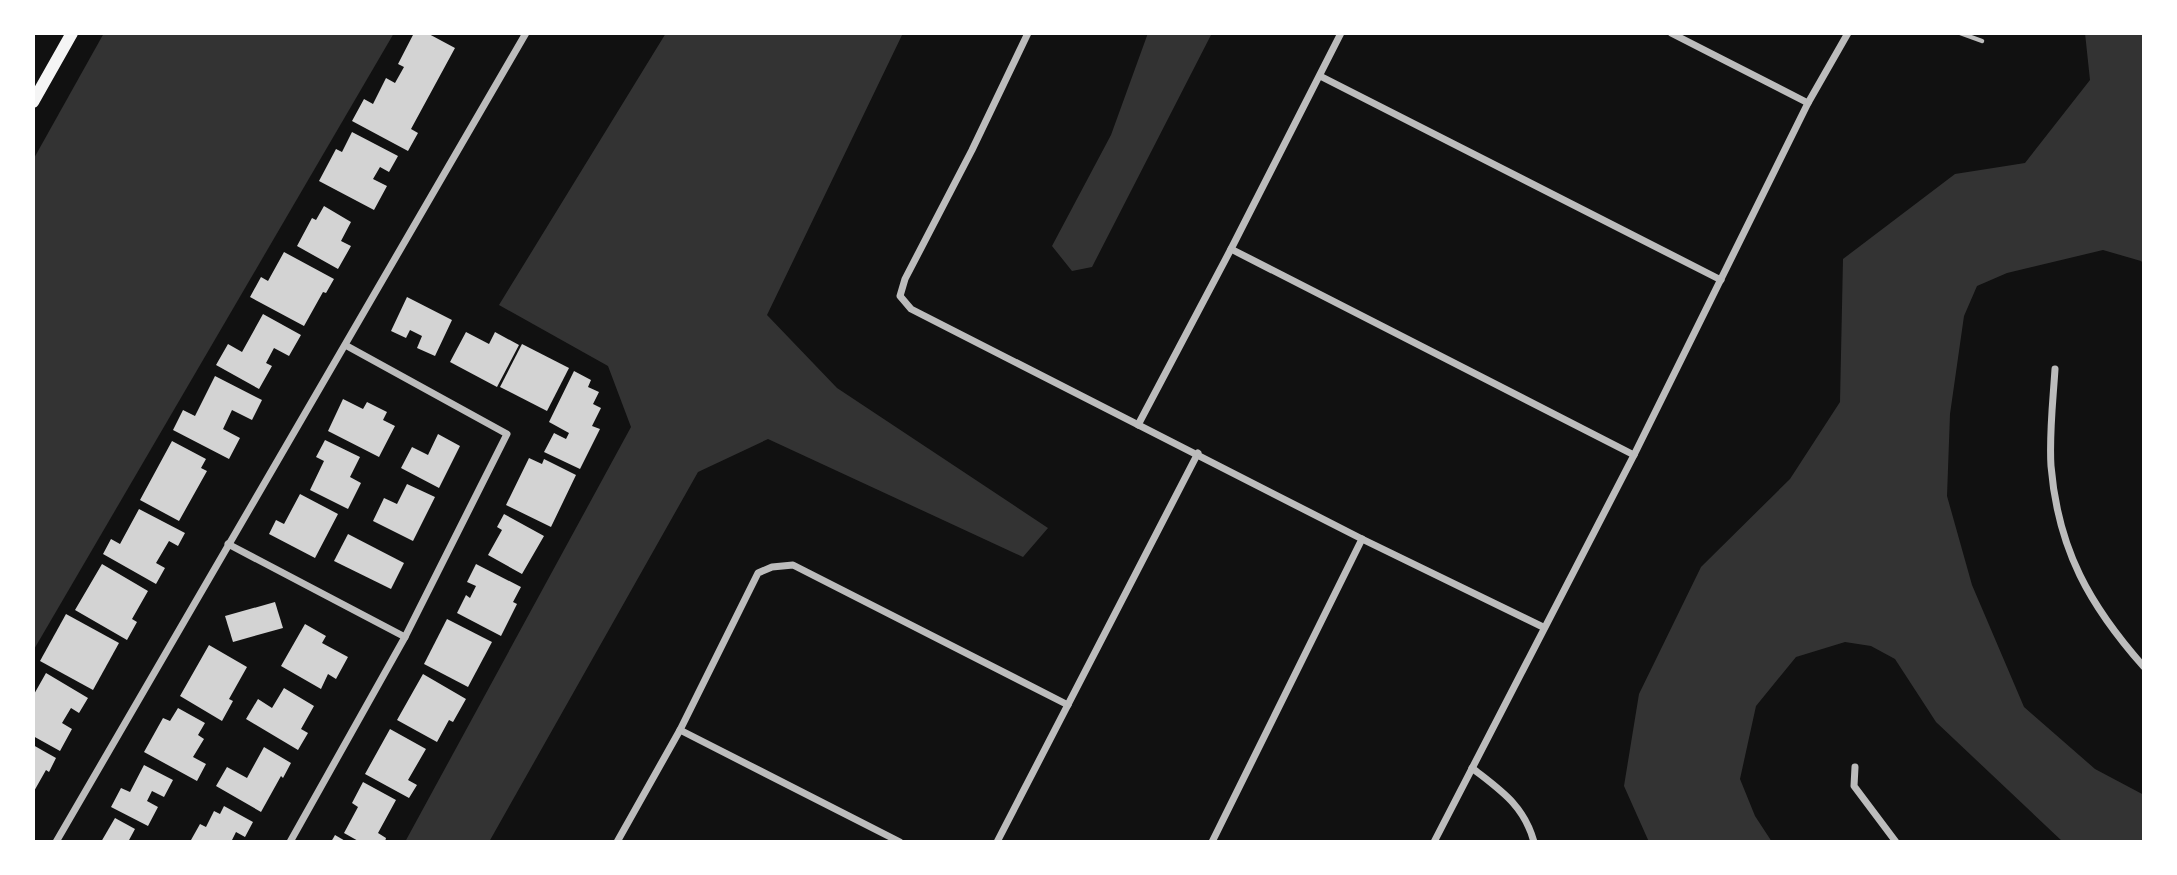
<svg xmlns="http://www.w3.org/2000/svg" width="2177" height="875" viewBox="0 0 2177 875" font-family="'Sofia Sans Condensed',sans-serif">
<rect width="100%" height="100%" fill="#111"/>
<g fill="#333">
<path d="M104,33H394L33,651V160Z"/>
<path d="M666,33H903L767,315L837,388L1048,528L1023,557L768,439L698,472L489,842H405L631,427L608,366L499,305Z"/>
<path d="M1148,33H1212L1092,267L1072,271L1052,246L1111,135Z"/>
<path d="M2085,33H2144V264L2141,261L2103,250L2007,273L1977,286L1964,316L1950,414L1947,496L1972,585L2024,707L2095,769L2144,795V842H2063L1936,722L1895,659L1871,646L1845,642L1796,657L1756,706L1740,779L1755,816L1772,842H1649L1624,786L1639,694L1701,567L1790,479L1840,402L1843,259L1955,174L2025,163L2090,80Z"/>
</g>
<g fill="#d3d3d3">
<path d="M414,33H427L455,48L411,129L418,133L408,151L352,121L364,99L373,104L386,78L395,83L404,67L398,64Z"/>
<path d="M352,132L398,156L389,172L380,167L373,179L387,186L374,210L319,181L336,149L342,152Z"/>
<path d="M324,206L351,222L341,241L351,246L338,269L297,246L312,218L316,220Z"/>
<path d="M284,252L334,279L326,293L323,292L304,326L250,297L261,277L268,281Z"/>
<path d="M407,297L452,320L435,356L417,348L422,336L410,330L406,338L391,331Z"/>
<path d="M263,314L301,335L289,356L274,348L266,363L272,366L259,389L216,365L228,344L242,352Z"/>
<path d="M466,332L489,344L495,332L519,345L497,387L450,362Z"/>
<path d="M522,344L569,368L547,411L500,387Z"/>
<path d="M574,371L591,380L588,387L599,392L593,404L601,408L592,426L600,429L580,469L544,452L554,433L566,439L569,433L549,422Z"/>
<path d="M215,376L262,400L252,420L232,410L223,429L240,438L229,459L173,430L183,410L195,416Z"/>
<path d="M343,399L363,409L367,402L387,412L383,420L395,426L379,457L328,431Z"/>
<path d="M438,434L460,446L439,488L401,468L412,447L428,455Z"/>
<path d="M325,440L360,457L350,477L361,483L348,509L310,490L324,461L316,457Z"/>
<path d="M172,441L206,459L201,468L207,471L179,521L140,500Z"/>
<path d="M529,458L542,464L544,459L576,475L551,527L506,505Z"/>
<path d="M407,484L435,497L413,541L373,521L384,498L397,504Z"/>
<path d="M300,494L338,514L315,558L269,534L276,520L284,524Z"/>
<path d="M139,509L185,533L178,546L169,541L156,563L165,568L156,584L103,554L111,539L120,544Z"/>
<path d="M504,514L544,536L522,574L488,555L502,530L497,527Z"/>
<path d="M348,534L404,563L391,589L334,561Z"/>
<path d="M102,564L148,591L132,619L137,622L127,640L75,610Z"/>
<path d="M476,564L521,587L513,602L517,604L501,636L457,613L466,595L470,598L476,586L467,582Z"/>
<path d="M275,602L283,628L233,642L225,616Z"/>
<path d="M66,614L119,643L93,690L40,661Z"/>
<path d="M447,619L492,642L468,687L424,664Z"/>
<path d="M305,624L326,636L322,643L348,657L336,679L328,674L321,689L281,666Z"/>
<path d="M209,645L247,667L229,699L233,701L222,721L180,696Z"/>
<path d="M46,673L88,698L79,713L71,708L62,723L72,729L60,751L33,736V696Z"/>
<path d="M423,674L466,699L453,722L449,720L437,742L397,720Z"/>
<path d="M284,688L314,706L301,729L308,733L298,750L246,719L258,699L272,708Z"/>
<path d="M178,708L205,723L198,735L204,739L193,757L206,764L197,781L144,752L163,718L170,721Z"/>
<path d="M390,729L426,749L408,780L417,785L409,798L365,774Z"/>
<path d="M33,745L56,758L49,772L46,770L33,793Z"/>
<path d="M264,747L291,763L283,778L281,776L261,812L216,786L227,767L247,778Z"/>
<path d="M144,765L173,780L164,797L152,791L147,801L158,807L148,826L111,807L121,788L130,792Z"/>
<path d="M363,782L396,800L378,833L386,838L385,842H360L344,833L358,807L352,803Z"/>
<path d="M224,806L253,822L245,837L236,832L231,842L191,840L200,824L206,827L214,811L220,814Z"/>
<path d="M115,818L135,829L128,842H101Z"/>
<path d="M335,835L347,842H331Z"/>
</g>
<g fill="none" stroke-linecap="round" stroke-linejoin="round">
<path stroke="#bcbcbc" stroke-width="4.5" d="M1960,33L1982,41"/>
<g stroke="#bcbcbc" stroke-width="7">
<path d="M1028,33L972,150L905,279L900,296L911,309L1362,539L1543,627"/>
<path d="M1671,33L1808,103"/>
<path d="M1320,76L1721,280"/>
<path d="M1231,249L1634,455"/>
<path d="M2055,369C2053,401 2049,434 2051,466C2058,550 2090,606 2144,667"/>
<path d="M1138,425L1231,249L1341,33"/>
<path d="M228,544L405,637"/>
<path d="M680,730L900,842"/>
<path d="M1855,767L1854,786L1896,842"/>
<path d="M1472,768C1500,790 1524,805 1534,842"/>
<path d="M56,842C212,572 371,304 526,33"/>
<path d="M290,842L405,637L507,434L347,346"/>
<path d="M617,842L680,730L758,573L772,567L793,565L1068,705"/>
<path d="M997,842L1198,453"/>
<path d="M1212,842L1362,539"/>
<path d="M1434,842L1634,455L1808,103L1848,33"/>
</g>
<path stroke="#f5f5f5" stroke-width="12" d="M33,102L72,33"/>
</g>
<rect width="2177" height="875" fill="none" stroke="#ffffff" stroke-width="70"/>
</svg>
